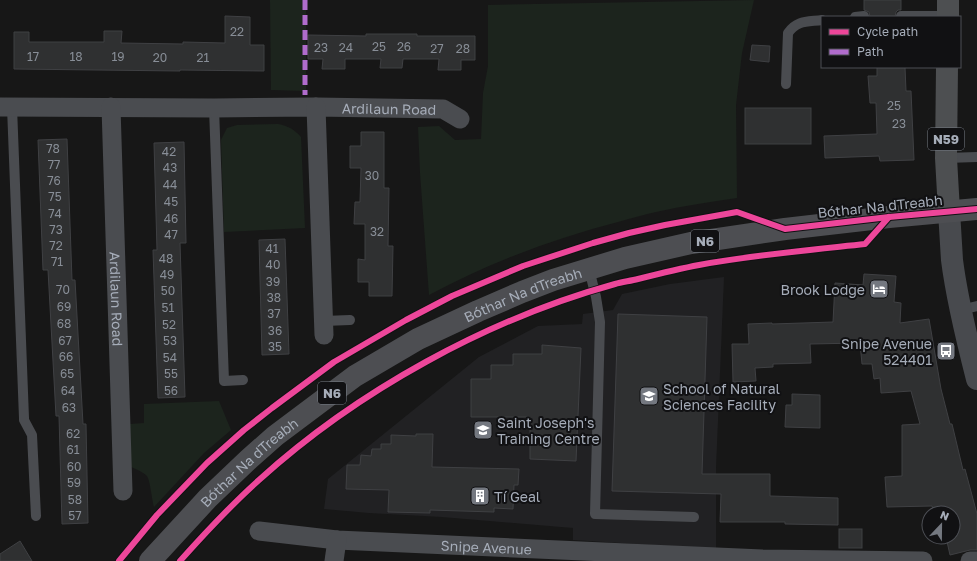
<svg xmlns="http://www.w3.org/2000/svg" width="977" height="561" viewBox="0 0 977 561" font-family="'Golos Text',sans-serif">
<rect width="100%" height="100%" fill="#171717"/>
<path fill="#212123" d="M724,277L716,468V549L573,540V528L442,517L369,513L324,509L328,479L479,357L538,326L582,324L583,314L613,310L622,294L670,284Z"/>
<g fill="#1c241d">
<path d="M270,0H306V91L271,90Z"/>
<path d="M754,0L742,53L736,105L737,198C710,202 683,206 656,212C643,215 631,218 618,222C552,239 489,263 429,295L420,173L418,127L439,126L455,140L481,139L483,93L488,66V5Z"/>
<path d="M278,124C288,126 294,129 301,137L305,228L224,232L221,140L227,128L237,125Z"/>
<path d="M219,401L231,430L204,453L154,507C152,500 150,480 147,476C143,472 136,469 131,467L130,424L144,423V404Z"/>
</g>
<g fill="#2f3031" stroke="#3f4043">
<path d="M864,0H901V10H898L896,12L895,17H870L869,12L864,10Z"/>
<path d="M225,16L250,17V45H264V71L180,70V71L14,69V32H29V42H104V31H122L121,43L183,44V42L225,43Z"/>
<path d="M366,34H417V36H475V60H461V70H438L439,59H403L402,68H380L381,59H345V69H322L323,59H308V35L366,36Z"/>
<path d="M752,45L770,46L769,62L750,60Z"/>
<path d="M877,67H905L906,91H911L914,160L880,161L879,156L825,158L824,136L877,134L876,103H870L868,76H877Z"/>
<rect x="745" y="108" width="66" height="36"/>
<path d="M361,132H384V188H389L388,246H393L392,296H369V282H358V259L365,260V224H354L355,202H360L361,168H350V146H361Z"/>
<path d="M67,139L72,280H75L83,424H86L88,523L62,524L59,416H56L48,270H43L38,140Z"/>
<path d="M184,142L186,243H180L185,397L158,398L153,250H157L154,143Z"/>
<path d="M285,239L289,354L262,355L259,240Z"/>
<path d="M864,274L896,276L894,302L901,303L900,323L929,319L941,389L950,424H952L963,470L965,469L977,514V550H970L950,555L946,537H953V513H934L932,506L887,507L885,477L902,476V425L920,424L911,391L881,393L880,378L874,379L872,364H862L860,343L810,344L811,363L773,364V367L755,368L756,381L733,382L732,344H749L748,324L772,323V324L833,322L835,283L863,285Z"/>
<path d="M618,314L707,317L702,474H770V496L838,498V525L785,524V522H720L721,494L612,491Z"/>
<path d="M542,345L581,348L576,461L530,459V417H471V379H491V365H513V354H542Z"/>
<path d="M792,394L820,395V428L785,427L786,405H792Z"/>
<path d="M416,434H433L432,467L519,469L518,485H514L513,509L494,508V512L430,510V513L388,512L389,490L346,489L347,465H360L361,455L371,456L372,449H381V444H391V435L416,436Z"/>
<rect x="839" y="529" width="23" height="19"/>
<path d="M20,541L32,561H0V554Z"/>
</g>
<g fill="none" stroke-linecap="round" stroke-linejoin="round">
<g stroke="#4a4c50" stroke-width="10">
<path d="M901,16H948"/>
<path d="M855,17L864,16"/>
<path d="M786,84L788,33C797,20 807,22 822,20"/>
<path d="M12,107L24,418V420L32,435L36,516"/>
<path d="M214,108L224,381L243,380"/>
<path d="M946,158L977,157"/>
<path d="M589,269L596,297L600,322L595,514L694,517"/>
<path d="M960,310L977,306"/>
<path d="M324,321L350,320"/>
</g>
<g stroke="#4a4c50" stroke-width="19">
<path id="s1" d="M0,107L214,108L316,107L443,109L460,119"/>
<path id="s2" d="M111,107L123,491"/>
<path d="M316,107L324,335"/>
<path id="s3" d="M259,531L337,540L762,559L923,561"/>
<path d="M334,561L337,540"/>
<path d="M970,561H977"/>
</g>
<path stroke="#484a4e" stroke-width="22" d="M949,211C950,227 951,244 952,260C957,300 967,340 977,379"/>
<g stroke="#4d4f51" stroke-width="22">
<path d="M948,17V0"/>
<path d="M947,67L946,158L949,211"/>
</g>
<path stroke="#4d4e52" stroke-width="22" id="s4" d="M150,561L208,498L249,459L275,436L355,376L418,339L478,311L522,292L553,280L625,258L691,243L785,229L889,217L977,209"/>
<path stroke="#b06ccc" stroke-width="5" stroke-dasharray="10 5" stroke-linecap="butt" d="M305,0V95"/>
<defs>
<g id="cycleway">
<path d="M119,561L157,515L207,463L244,430L272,408L334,362L406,320L452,296L523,266L593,243L629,233L665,225L737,212L785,229L889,217L977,209"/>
<path d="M180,561C205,533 231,505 259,480C357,391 488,319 615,284C622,282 630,281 638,279C658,274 678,269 699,265C754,255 809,250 865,244L889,217"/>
</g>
</defs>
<use href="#cycleway" stroke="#111113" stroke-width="8"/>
<use href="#cycleway" stroke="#ed469a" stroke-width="6"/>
</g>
<defs>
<symbol id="hotel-square" viewBox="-11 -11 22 22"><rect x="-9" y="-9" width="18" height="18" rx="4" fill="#747880" stroke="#111113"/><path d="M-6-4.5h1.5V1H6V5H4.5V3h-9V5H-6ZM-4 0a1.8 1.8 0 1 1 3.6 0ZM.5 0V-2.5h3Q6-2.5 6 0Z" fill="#fff"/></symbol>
<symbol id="bus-square" viewBox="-11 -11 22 22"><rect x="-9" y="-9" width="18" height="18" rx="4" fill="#747880" stroke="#111113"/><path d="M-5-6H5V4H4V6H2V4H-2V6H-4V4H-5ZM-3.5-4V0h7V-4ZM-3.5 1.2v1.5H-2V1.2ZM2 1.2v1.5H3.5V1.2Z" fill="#fff"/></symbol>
<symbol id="university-square" viewBox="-11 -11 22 22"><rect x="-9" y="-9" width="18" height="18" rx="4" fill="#747880" stroke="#111113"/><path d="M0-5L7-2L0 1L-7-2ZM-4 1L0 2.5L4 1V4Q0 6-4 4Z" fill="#fff"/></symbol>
<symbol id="school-square" viewBox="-11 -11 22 22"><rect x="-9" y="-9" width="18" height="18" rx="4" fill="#747880" stroke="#111113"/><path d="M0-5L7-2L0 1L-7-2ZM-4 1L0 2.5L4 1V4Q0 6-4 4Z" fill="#fff"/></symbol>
<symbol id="building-square" viewBox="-11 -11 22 22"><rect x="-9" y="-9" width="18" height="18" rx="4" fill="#747880" stroke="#111113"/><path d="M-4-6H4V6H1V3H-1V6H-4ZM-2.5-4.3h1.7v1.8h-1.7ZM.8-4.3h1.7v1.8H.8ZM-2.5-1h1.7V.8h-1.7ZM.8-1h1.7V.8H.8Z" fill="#fff"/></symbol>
</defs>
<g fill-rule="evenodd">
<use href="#hotel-square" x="868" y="278" width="22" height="22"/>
<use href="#bus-square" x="935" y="340" width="22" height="22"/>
<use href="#university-square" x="638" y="385" width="22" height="22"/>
<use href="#school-square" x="472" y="419" width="22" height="22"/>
<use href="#building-square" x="469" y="485" width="22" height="22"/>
</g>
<g text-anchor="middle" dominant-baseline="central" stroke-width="4" stroke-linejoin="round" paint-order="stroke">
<g font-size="12" fill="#888e97">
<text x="237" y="31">22</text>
<text x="379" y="46">25</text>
<text x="404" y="46">26</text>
<text x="321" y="47">23</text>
<text x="346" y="47">24</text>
<text x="437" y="48">27</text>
<text x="463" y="48">28</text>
<text x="33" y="56">17</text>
<text x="76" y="56">18</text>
<text x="118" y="56">19</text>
<text x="160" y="57">20</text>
<text x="203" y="57">21</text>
<text x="894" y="105">25</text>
<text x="899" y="123">23</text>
<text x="53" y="148">78</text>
<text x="169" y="151">42</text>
<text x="54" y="164">77</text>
<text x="170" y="167">43</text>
<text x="372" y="175">30</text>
<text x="54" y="180">76</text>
<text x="170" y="184">44</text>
<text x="55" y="196">75</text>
<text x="171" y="201">45</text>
<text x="55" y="213">74</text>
<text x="171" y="218">46</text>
<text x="56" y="229">73</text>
<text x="377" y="231">32</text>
<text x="171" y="234">47</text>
<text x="56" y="245">72</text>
<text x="272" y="248">41</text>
<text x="166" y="258">48</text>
<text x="57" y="261">71</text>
<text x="273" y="264">40</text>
<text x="167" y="274">49</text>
<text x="273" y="281">39</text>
<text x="63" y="289">70</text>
<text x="168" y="290">50</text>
<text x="274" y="297">38</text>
<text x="64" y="306">69</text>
<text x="168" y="307">51</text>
<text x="274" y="313">37</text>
<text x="64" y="323">68</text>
<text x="169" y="324">52</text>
<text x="275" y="330">36</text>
<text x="65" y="340">67</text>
<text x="170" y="340">53</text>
<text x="275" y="346">35</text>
<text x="66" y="356">66</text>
<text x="170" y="357">54</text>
<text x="67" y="373">65</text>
<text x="171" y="373">55</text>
<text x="68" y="390">64</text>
<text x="171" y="390">56</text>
<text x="69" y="407">63</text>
<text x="73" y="433">62</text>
<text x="73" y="449">61</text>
<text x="74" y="466">60</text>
<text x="74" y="482">59</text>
<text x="75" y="499">58</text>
<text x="75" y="515">57</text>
</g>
<g fill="#111113" stroke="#797e87" stroke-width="1">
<rect x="928" y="128" width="36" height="22" rx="3"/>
<rect x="691" y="230" width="28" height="22" rx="3"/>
<rect x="318" y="382" width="28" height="22" rx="3"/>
</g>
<g font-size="13" font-weight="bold" fill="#a6adb9">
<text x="946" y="139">N59</text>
<text x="705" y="241">N6</text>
<text x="332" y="393">N6</text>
</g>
<g font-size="14" fill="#a6adb9" stroke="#111113">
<text stroke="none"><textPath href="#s1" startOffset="389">Ardilaun Road</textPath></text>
<text transform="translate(880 206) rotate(-6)">Bóthar Na dTreabh</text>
<text stroke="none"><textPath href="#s4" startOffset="464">Bóthar Na dTreabh</textPath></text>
<text stroke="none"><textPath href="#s2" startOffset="192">Ardilaun Road</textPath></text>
<text stroke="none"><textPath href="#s4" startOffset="140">Bóthar Na dTreabh</textPath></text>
<text stroke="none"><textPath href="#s3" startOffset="228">Snipe Avenue</textPath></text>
</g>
<g font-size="14" fill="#a6adb9" stroke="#111113" text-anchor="start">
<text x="865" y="289" text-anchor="end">Brook Lodge</text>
<text x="932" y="343" text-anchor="end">Snipe Avenue<tspan x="932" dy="16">524401</tspan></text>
<text x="663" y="388">School of Natural<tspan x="663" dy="16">Sciences Facility</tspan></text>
<text x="497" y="422">Saint Joseph's<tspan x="497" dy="16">Training Centre</tspan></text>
<text x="494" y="496">Tí Geal</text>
</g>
</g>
<rect x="821" y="16" width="140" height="52" fill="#111113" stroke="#4d4f55"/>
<rect x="829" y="29" width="20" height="6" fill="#ed469a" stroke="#4d4f55"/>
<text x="857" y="36" font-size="12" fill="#a6adb9">Cycle path</text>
<rect x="829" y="49" width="20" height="6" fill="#b06ccc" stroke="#4d4f55"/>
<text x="857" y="56" font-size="12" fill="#a6adb9">Path</text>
<g transform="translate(941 525) rotate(22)"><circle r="19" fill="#111113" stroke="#4d4f55"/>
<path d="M0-3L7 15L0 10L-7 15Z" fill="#747880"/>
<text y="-6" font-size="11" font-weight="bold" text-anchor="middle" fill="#a6adb9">N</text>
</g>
</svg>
